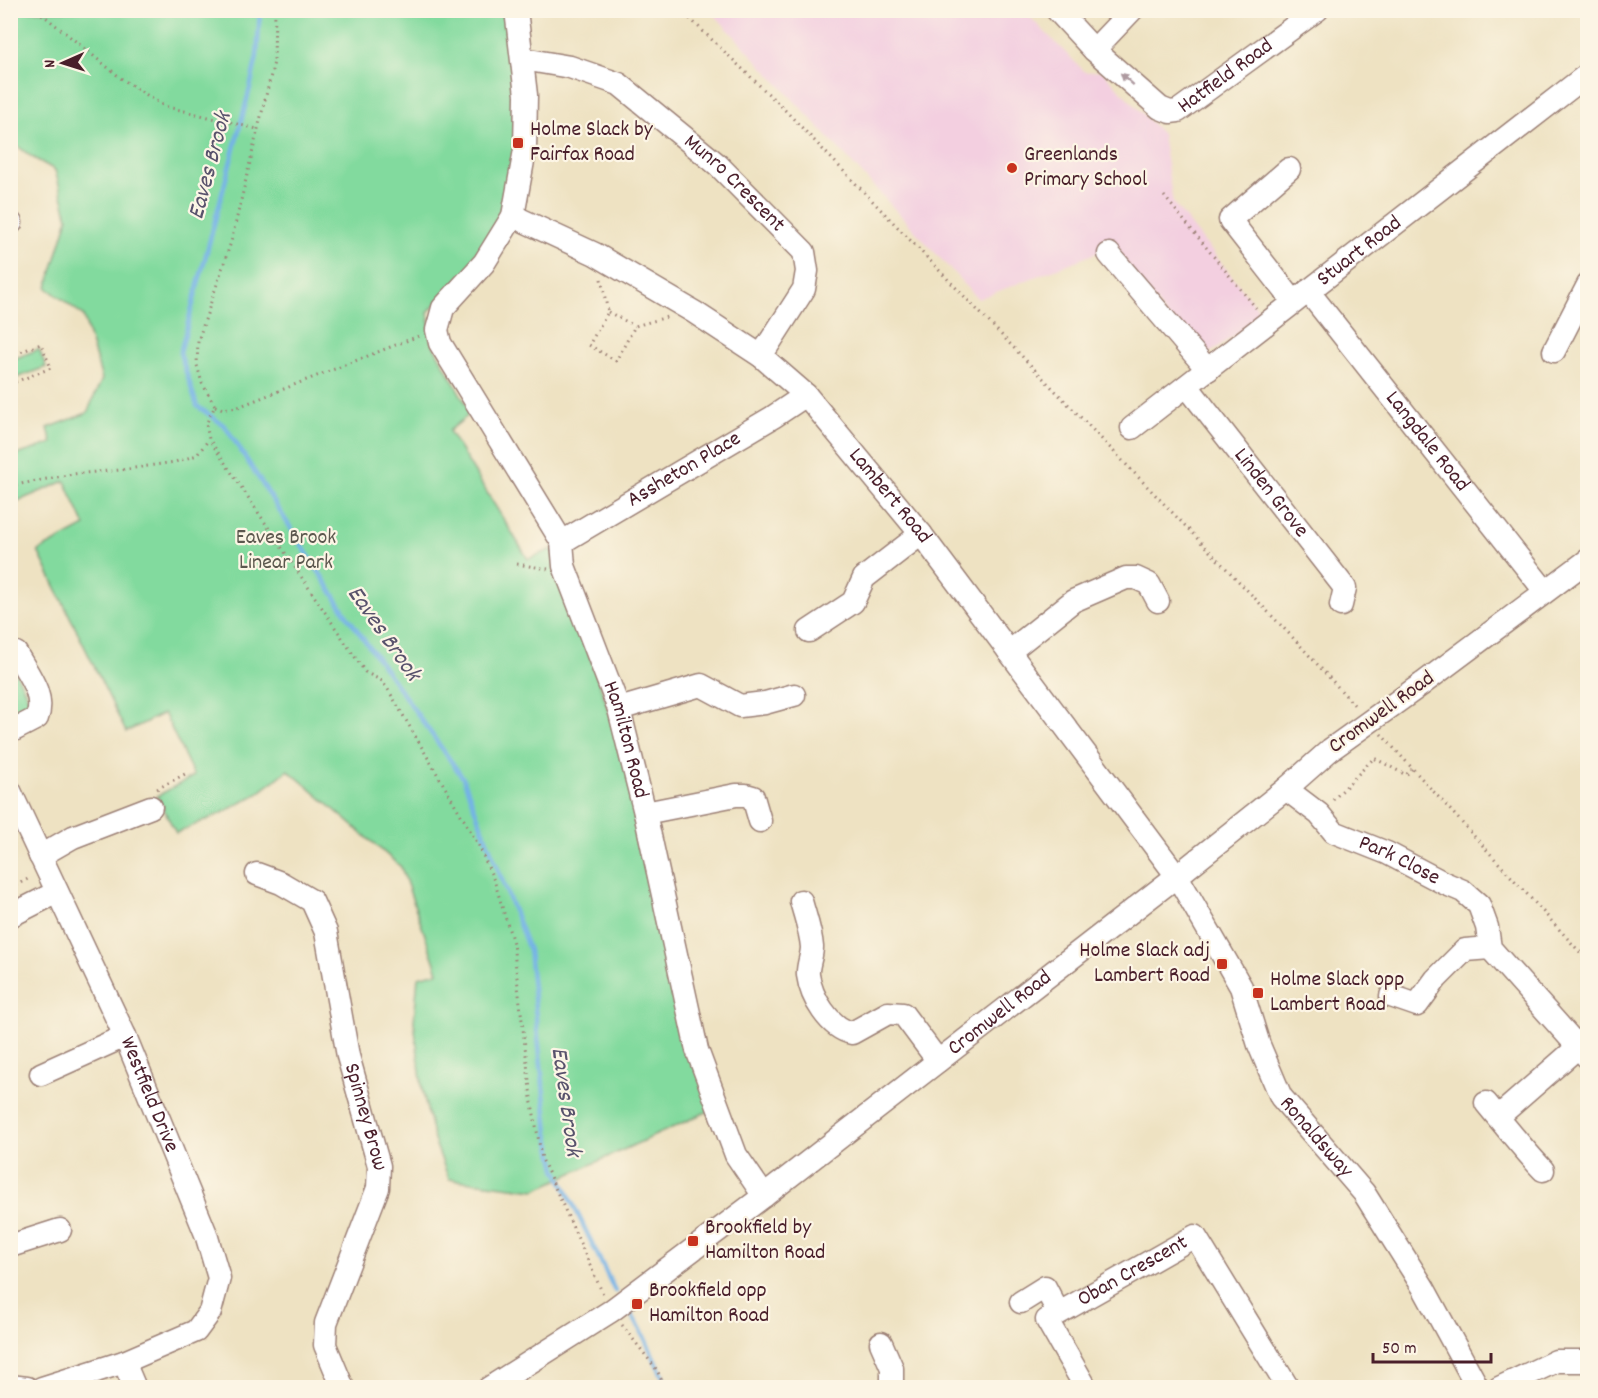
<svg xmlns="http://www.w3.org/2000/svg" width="1598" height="1398" viewBox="0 0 1598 1398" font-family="Dekko,sans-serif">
<rect width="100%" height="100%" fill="#fcf5e5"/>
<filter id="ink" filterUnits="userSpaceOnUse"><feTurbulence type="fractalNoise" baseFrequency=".0167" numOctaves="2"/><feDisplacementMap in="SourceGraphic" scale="12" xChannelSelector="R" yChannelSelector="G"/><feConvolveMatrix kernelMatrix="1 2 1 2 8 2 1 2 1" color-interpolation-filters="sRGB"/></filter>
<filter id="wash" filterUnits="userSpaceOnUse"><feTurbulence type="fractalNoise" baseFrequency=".008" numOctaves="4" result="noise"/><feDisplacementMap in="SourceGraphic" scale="24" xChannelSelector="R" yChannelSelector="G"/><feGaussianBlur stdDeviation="1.35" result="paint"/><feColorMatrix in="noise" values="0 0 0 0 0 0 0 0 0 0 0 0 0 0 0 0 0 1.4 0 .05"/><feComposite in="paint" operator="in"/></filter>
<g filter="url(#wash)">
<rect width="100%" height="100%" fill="#eee2c2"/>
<path fill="#f3cfe0" d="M711,11H1024L1085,72L1102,71L1162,134L1173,203L1263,315L1201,359L1112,247L978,299Z"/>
<g fill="#82da9e" stroke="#667c64" stroke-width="1.5">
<path d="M11,11H509L518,141L493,244L428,312L432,343L471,413L449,431L528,559L552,549L645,813L711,1110L535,1190L449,1179L434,1140L422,1088L414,1021L418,977L438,972L401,867L288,770L257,794L222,813L176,833L157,796L194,776L164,713L126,732L38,551L85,526L65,481L11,504V457L52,443L48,428L87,413L102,379L83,315L47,288L68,218L55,170L32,157L11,141V84L14,82L11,72Z"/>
<path d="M39,349L46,367L11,380V360Z"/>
<path d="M10,661L32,705L27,715L10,723Z"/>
</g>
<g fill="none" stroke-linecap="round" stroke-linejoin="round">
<g stroke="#73b2e6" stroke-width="4.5">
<path d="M260,10L257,56L250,88L180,353L197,406L225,426L348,617L463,778L529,950L548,1133L556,1169L615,1291"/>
<path d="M631,1314L640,1328L668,1388"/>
</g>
</g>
</g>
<g filter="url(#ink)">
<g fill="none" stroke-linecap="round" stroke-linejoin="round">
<defs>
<g id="minor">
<path id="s1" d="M516,10L526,95L525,150L513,216L484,263L443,308L437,330L440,343L562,542L564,566L619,709L645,813L697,1050L736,1155L764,1196"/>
<path id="s2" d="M1057,10L1094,50L1160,108L1170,112L1178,111L1317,10"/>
<path d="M1094,50L1132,10"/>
<path id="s3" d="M523,59L570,67L619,84L718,165L804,252L807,271L804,289L761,356"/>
<path d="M1289,169L1230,220L1294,302"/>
<path id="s4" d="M513,216L595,254L694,312L761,356L806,395L921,534L1177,876L1241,987L1259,1045L1281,1097L1364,1193L1423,1287L1478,1388"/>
<path d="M10,223H11"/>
<path d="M1109,254L1208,370"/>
<path id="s5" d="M1308,291L1545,591"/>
<path d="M1554,351L1588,285"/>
<path id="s6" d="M1187,386L1345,588L1341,605"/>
<path id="s7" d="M1132,428L1588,74"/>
<path id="s8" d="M562,542L773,417L806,395"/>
<path d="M809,631L853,602L864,578L921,534"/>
<path d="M10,651L16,653C27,673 46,695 37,718L10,732"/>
<path d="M1009,652L1073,601L1126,578H1136L1149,584L1158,601"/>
<path d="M1422,684L1588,560"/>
<path d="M619,709L701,685L740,706L765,703L794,695"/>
<path id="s9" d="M1286,789L1319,814L1334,832L1387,853L1444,883L1463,891L1479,905L1487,927L1490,948L1588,1058"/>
<path id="s10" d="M10,791L125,1036L206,1234L219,1278L210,1312L196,1331L124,1362L42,1388"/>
<path d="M645,813L736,795H746L753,797L760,821"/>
<path d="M40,856L73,837L151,807"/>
<path id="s11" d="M257,874L281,883L312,901L326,932L348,1056L379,1166L378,1188L326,1323L325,1345L343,1388"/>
<path d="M801,901C805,916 811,932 812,947C812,957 807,966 808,975C811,997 829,1028 852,1033L888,1013L903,1014L938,1061"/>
<path d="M10,916L57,892"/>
<path d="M1391,996L1417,1005L1436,979L1465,950L1490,948"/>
<path d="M41,1074L125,1036"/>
<path d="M1486,1103C1505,1126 1523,1149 1543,1170"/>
<path d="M1498,1117L1578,1047"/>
<path d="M10,1246L60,1230"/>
<path d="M1021,1302L1045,1287L1058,1312"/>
<path d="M881,1343L892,1368V1388"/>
<path d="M124,1362L135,1388"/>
<path d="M10,1386L27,1388"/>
<path id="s12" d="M489,1388L611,1311L764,1196L1177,876L1286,789L1330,750"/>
<path id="s13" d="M1086,1388L1047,1320L1195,1236L1288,1388"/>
<path d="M1499,1388L1556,1361H1588"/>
</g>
</defs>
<use href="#minor" stroke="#9c8076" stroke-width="25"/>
<g stroke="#9c8076" stroke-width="3" stroke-dasharray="1.5 4.5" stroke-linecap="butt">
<path d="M37,10L122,79L164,106L257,129"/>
<path d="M275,10L274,62L231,242L198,341L197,365L202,383L215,406L206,424L209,439L365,672L382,681L389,691L478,844L495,883L513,943L531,1098L542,1159L603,1294"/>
<path d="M681,10L782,107L1297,642L1356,707"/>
<path d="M1164,196L1256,308"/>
<path d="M601,279L608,312L589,345L616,361L635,326L667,317"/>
<path d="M608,312L635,326"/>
<path d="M10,356L41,344L51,368L10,384"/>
<path d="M215,406L223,409L238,407L421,335"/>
<path d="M10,486L73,474L121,470L175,462L197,455L209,439"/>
<path d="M517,564L548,569"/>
<path d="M1381,734L1588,961"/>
<path d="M157,789L187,773"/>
<path d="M1333,800L1374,758L1406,775L1412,769"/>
<path d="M10,888L30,878"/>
<path d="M622,1325L657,1370L665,1388"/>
</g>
<use href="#minor" stroke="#fff" stroke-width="22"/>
<defs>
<path id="minor-bridge" d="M1330,750L1422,684"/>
</defs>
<use href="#minor-bridge" stroke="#9c8076" stroke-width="25" stroke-linecap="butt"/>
<use href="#minor-bridge" stroke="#fff" stroke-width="22"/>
</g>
<defs><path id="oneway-solid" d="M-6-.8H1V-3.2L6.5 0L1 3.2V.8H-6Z" transform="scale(1.5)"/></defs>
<use fill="#ae9aa0" href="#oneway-solid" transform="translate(1127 79) rotate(-138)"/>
</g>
<g fill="#c8321e" stroke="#fcf5e5" stroke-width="2">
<rect x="512" y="137" width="12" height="12" rx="3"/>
<circle cx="1012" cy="168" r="6"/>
<rect x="1216" y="958" width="12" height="12" rx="3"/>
<rect x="1252" y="987" width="12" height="12" rx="3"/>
<rect x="687" y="1235" width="12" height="12" rx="3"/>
<rect x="631" y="1298" width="12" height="12" rx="3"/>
</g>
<g text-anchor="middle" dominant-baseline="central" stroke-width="4.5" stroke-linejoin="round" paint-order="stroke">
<g font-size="22" fill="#4a1f2b" stroke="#fcf5e5">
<text stroke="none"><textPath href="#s2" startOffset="220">Hatfield Road</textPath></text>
<text stroke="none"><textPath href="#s3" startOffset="252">Munro Crescent</textPath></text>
<text stroke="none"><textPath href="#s7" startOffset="288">Stuart Road</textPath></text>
<text stroke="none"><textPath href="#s5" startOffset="192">Langdale Road</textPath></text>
<text stroke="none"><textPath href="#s8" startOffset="142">Assheton Place</textPath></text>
<text stroke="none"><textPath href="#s6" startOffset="136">Linden Grove</textPath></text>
<text stroke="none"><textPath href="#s4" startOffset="476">Lambert Road</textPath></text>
<text transform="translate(1382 713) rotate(-36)">Cromwell Road</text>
<text stroke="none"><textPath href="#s1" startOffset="802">Hamilton Road</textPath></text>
<text stroke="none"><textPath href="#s9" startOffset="136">Park Close</textPath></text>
<text stroke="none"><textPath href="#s12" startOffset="634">Cromwell Road</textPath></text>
<text stroke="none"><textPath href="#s10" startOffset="334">Westfield Drive</textPath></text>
<text stroke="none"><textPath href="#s11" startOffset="285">Spinney Brow</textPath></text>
<text stroke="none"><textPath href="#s4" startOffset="1251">Ronaldsway</textPath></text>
<text stroke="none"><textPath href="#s13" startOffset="177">Oban Crescent</textPath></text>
</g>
<g font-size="22" fill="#4a1f2b" stroke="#fcf5e5" text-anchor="start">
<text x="530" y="130">Holme Slack by<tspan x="530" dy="25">Fairfax Road</tspan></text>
<text x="1024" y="155">Greenlands<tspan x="1024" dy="25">Primary School</tspan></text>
<text x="1210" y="951" text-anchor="end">Holme Slack adj<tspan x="1210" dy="25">Lambert Road</tspan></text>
<text x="1270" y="980">Holme Slack opp<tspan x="1270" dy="25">Lambert Road</tspan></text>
<text x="705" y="1228">Brookfield by<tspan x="705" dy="25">Hamilton Road</tspan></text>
<text x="649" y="1291">Brookfield opp<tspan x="649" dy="25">Hamilton Road</tspan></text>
</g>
<g font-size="22" fill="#5b574e" stroke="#fcf5e5">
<text x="286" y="538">Eaves Brook<tspan x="286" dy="25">Linear Park</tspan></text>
</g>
<g font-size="24" font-style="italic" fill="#58526c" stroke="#fcf5e5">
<text transform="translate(211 166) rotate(-75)">Eaves Brook</text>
<text transform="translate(383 634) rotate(55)">Eaves Brook</text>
<text transform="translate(565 1102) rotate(82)">Eaves Brook</text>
</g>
</g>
<rect width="1598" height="1398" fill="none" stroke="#fcf5e5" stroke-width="36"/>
<g transform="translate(63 63) rotate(267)" stroke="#fcf5e5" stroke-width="4.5" paint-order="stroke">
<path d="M0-4.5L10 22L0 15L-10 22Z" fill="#4a1f2b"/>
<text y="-9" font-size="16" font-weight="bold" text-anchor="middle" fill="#4a1f2b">N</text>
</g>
<path d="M1373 1353v9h118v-9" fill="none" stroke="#4a1f2b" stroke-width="3"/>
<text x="1382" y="1353" font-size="18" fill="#4a1f2b" stroke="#fcf5e5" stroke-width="4.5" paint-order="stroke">50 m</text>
</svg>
